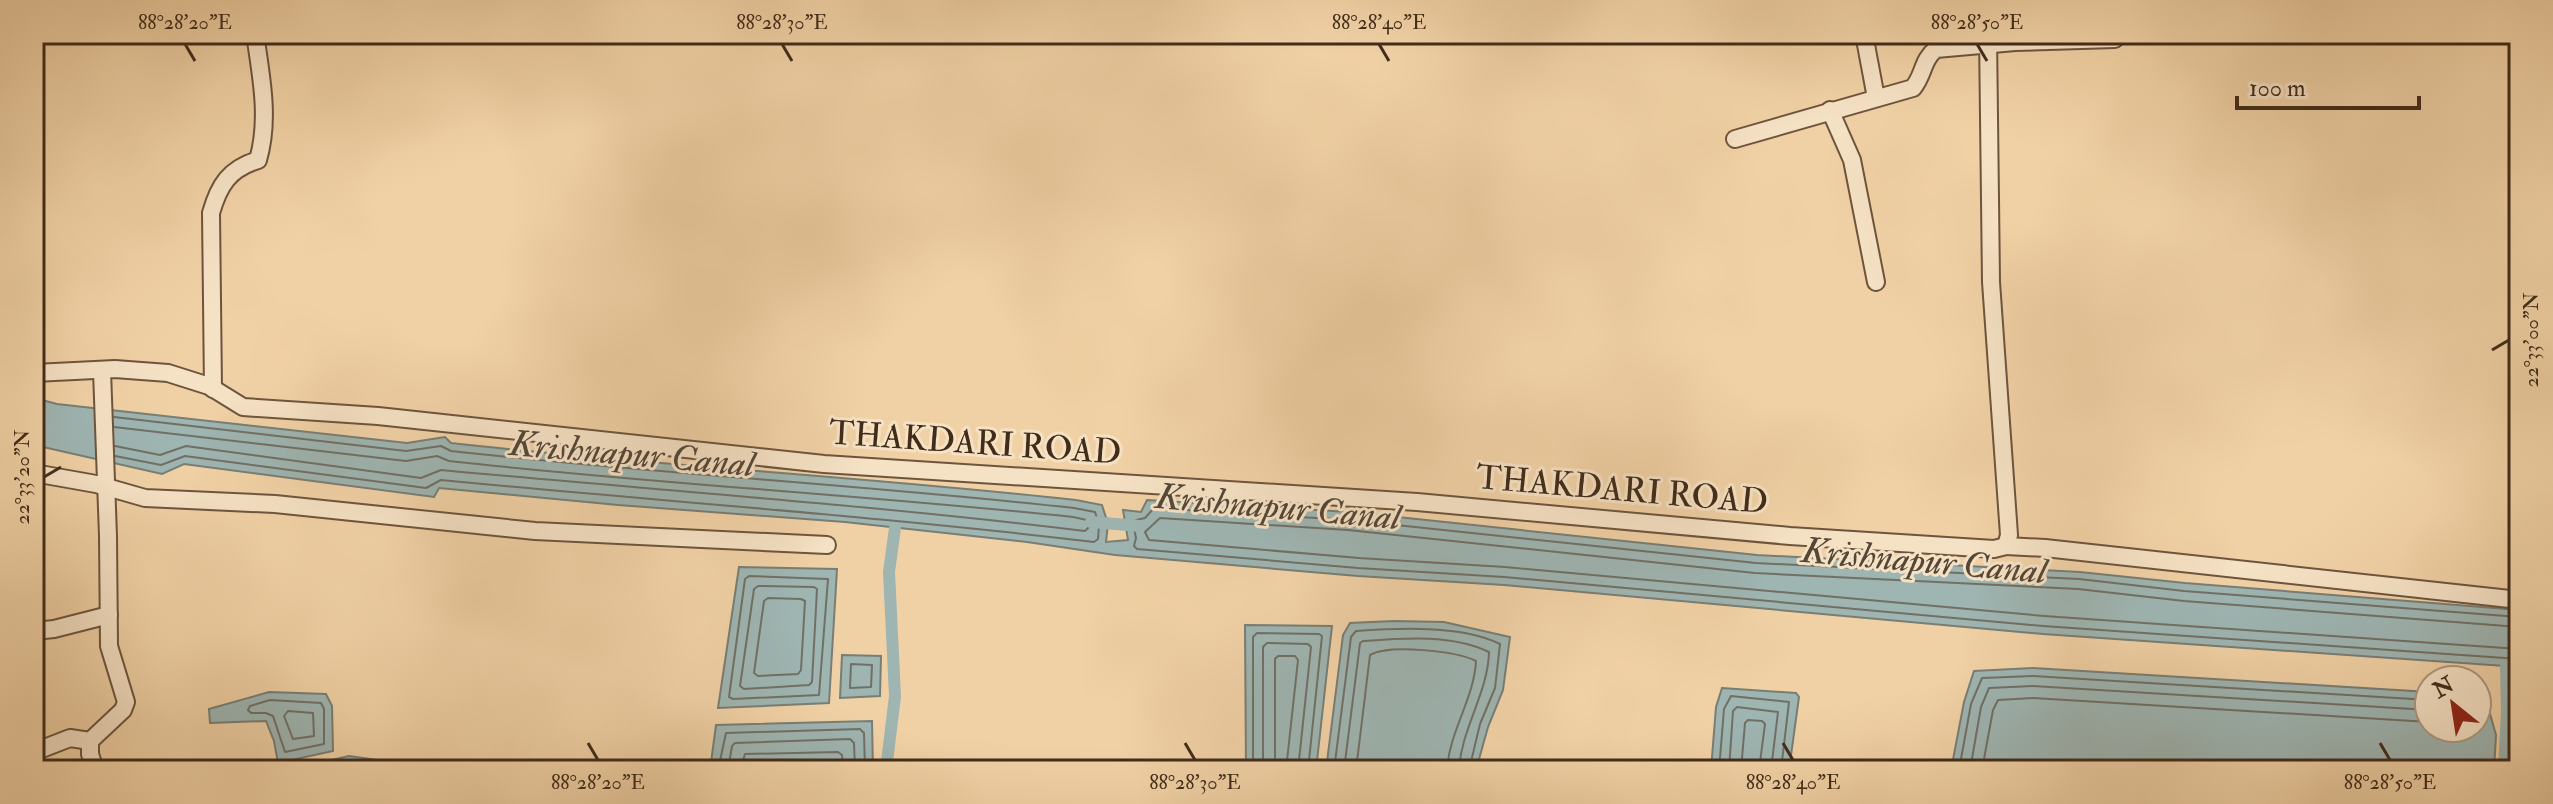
<svg xmlns="http://www.w3.org/2000/svg" width="2553" height="804" viewBox="0 0 2553 804" font-family="'IM FELL Double Pica',serif">
<rect width="100%" height="100%" fill="#f0d1a5"/>
<filter id="stains"><feTurbulence type="fractalNoise" baseFrequency=".0025" numOctaves="4"/><feColorMatrix values="0 0 0 0 .2 0 0 0 0 .09 0 0 0 0 .02 0 0 0 .5 -.17"/></filter>
<radialGradient id="worn" r=".72"><stop offset=".6" stop-color="#630" stop-opacity="0"/><stop offset="1" stop-color="#630" stop-opacity=".3"/></radialGradient>
<g fill="#9eb5b2" stroke="#797e75" stroke-width="2">
<path d="M34,398L57,404L407,443L445,437L451,443C659,466 868,477 1076,500L1102,505L1108,524L1106,542L1128,540L1123,510L1141,512L1147,500L1350,512L1757,555L2080,572L2185,583L2519,610V667L2043,634L1504,585L1358,576L1115,555L1027,542L845,522L618,505L439,488L434,497L184,464L162,474L34,445Z"/>
<path d="M739,567L837,569L829,703L718,708Z"/>
<path d="M1394,621L1444,622L1510,637L1503,690L1488,727L1476,770H1326L1343,635L1350,623Z"/>
<path d="M1245,625L1332,626L1316,770H1246Z"/>
<path d="M842,655L881,656L880,696L840,698Z"/>
<path d="M2033,668L2429,692V728H2477V695L2485,696L2496,735L2494,770H1951L1964,702L1974,671Z"/>
<path d="M1722,688L1796,693L1799,697L1789,770H1711L1716,707Z"/>
<path d="M269,692L326,694L332,706L333,751L278,763L274,741L266,721L210,723L209,709Z"/>
<path d="M872,721L873,770H710L716,725Z"/>
<path d="M349,756L407,764V770H309V765Z"/>
<path d="M425,763L503,765V770H412V768Z"/>
</g>
<g fill="none" stroke-linecap="round" stroke-linejoin="round">
<g stroke="#707066" stroke-width="2">
<path d="M114,417L406,451L441,446L451,451C658,474 867,485 1074,508L1095,512L1099,525L1098,539L1094,542C876,516 658,501 441,480L426,488L185,456L161,465L115,456"/>
<path d="M114,427L406,461L437,456L449,461C657,484 865,495 1073,517L1087,520L1089,527L1085,531C871,505 655,490 441,470L421,478L186,446L160,455L115,446"/>
<path d="M749,576L828,579L819,695L733,699L729,697L745,579Z"/>
<path d="M758,586L814,587L817,589L812,682L809,685L744,689L740,686L754,589Z"/>
<path d="M768,598L801,599L805,601L801,670L798,674L758,676L754,673L764,601Z"/>
<path d="M2519,617L2184,591L2079,579L1756,563L1349,520L1154,508L1145,518L1136,520L1133,524L1136,538L1134,546L1137,549L1358,568L1504,577L2043,626L2519,659"/>
<path d="M2519,627L2184,601L2078,589L1755,573L1348,530L1160,518L1145,532L1149,540L1359,558L1505,567L2044,616L2519,649"/>
<path d="M851,664L872,665L871,687L850,688Z"/>
<path d="M270,700L321,703L324,709V744L285,752L273,716L266,713H251L248,710L250,706Z"/>
<path d="M288,711L313,713L314,736L293,739L284,716Z"/>
<path d="M718,770L726,733L860,729L864,733L865,770"/>
<path d="M728,770L732,746L735,743L850,739L854,743L855,770"/>
<path d="M740,770L745,754L838,752L842,755L843,770"/>
<path d="M1253,770V637L1257,633L1319,634L1322,636L1308,770"/>
<path d="M1263,770V647L1267,643L1308,644L1311,647L1298,770"/>
<path d="M1275,770V659L1278,656H1295L1298,660L1286,770"/>
<path d="M1334,770L1351,637L1356,631C1398,628 1462,625 1500,644L1495,688L1480,724L1469,770"/>
<path d="M1344,770L1360,643L1363,641C1403,638 1453,634 1489,652C1488,693 1461,729 1459,770"/>
<path d="M1356,770L1370,655C1390,644 1456,651 1476,661C1474,699 1449,732 1447,770"/>
<path d="M1719,770L1724,709L1731,696L1789,702L1781,770"/>
<path d="M1729,770L1733,711L1737,707L1778,712L1771,770"/>
<path d="M1741,770L1745,723L1748,720L1762,721L1765,724L1759,770"/>
<path d="M1959,770L1971,704L1982,678L2033,676L2429,700"/>
<path d="M1970,770L1981,707L1989,688L2033,686L2429,710"/>
<path d="M1982,770L1993,710L1998,700L2033,698L2429,722"/>
</g>
<g stroke="#9eb5b2" stroke-width="12">
<path d="M1091,522L1140,526"/>
<path d="M886,770L895,696L889,572L895,528"/>
<path d="M2504,770L2507,712L2506,666"/>
</g>
<defs>
<g id="minor">
<path d="M1864,34L1876,98"/>
<path d="M1830,110L1852,160L1876,282"/>
<path d="M1735,139L1913,88C1924,75 1922,60 1936,49L2015,42L2115,39"/>
<path d="M34,373L115,369L168,373L209,386L243,407L378,416L824,464L1417,502L1790,536L1994,549L2006,546L2009,535L1991,282L1988,34"/>
<path d="M213,389L211,213C219,185 229,169 258,160C270,119 261,76 255,34"/>
<path d="M34,473L96,484L145,498L275,504L535,531L827,545"/>
<path d="M2006,546L2045,548L2519,600"/>
<path d="M2518,599L2519,542"/>
<path d="M34,631L54,629L109,615"/>
<path d="M34,752L70,738L90,741"/>
<path d="M95,770L90,754V741L123,710L126,702L109,646L108,536L102,371"/>
</g>
</defs>
<use href="#minor" stroke="#6d553d" stroke-width="20"/>
<use href="#minor" stroke="#f5e1c4" stroke-width="16"/>
</g>
<path fill="none" stroke="#412c1a" stroke-width="3" d="M185,44L195,61M782,44L792,61M1379,44L1389,61M1977,44L1987,61M2492,350L2509,340M44,477L61,467M588,743L598,760M1185,743L1195,760M1783,743L1793,760M2380,743L2390,760"/>
<g text-anchor="middle" dominant-baseline="central" stroke-width="6" stroke-linejoin="round" paint-order="stroke">
<g font-size="34" fill="#412c1a" stroke="#f5e1c4">
<text transform="translate(975 443) rotate(4)">THAKDARI ROAD</text>
<text transform="translate(1622 490) rotate(5)">THAKDARI ROAD</text>
</g>
<g font-size="36" font-style="italic" fill="#544738" stroke="#f5e1c4">
<text transform="translate(632 454) rotate(5)">Krishnapur Canal</text>
<text transform="translate(1278 507) rotate(5)">Krishnapur Canal</text>
<text transform="translate(1924 561) rotate(5)">Krishnapur Canal</text>
</g>
</g>
<rect width="2553" height="804" fill="none" stroke="#f0d1a5" stroke-width="88"/>
<g transform="translate(2453 704) rotate(330)"><circle r="38" fill="#f5e1c4" stroke="#ad9980" stroke-width="2"/>
<path d="M0-6L14 30L0 20L-14 30Z" fill="#8f2418"/>
<text y="-12" font-size="22" font-weight="bold" text-anchor="middle" fill="#412c1a">N</text>
</g>
<path d="M2237 96v12h182v-12" fill="none" stroke="#412c1a" stroke-width="4"/>
<text x="2249" y="96" font-size="24" fill="#412c1a" stroke="#f5e1c4" stroke-width="6" paint-order="stroke">100 m</text>
<rect x="44" y="44" width="2465" height="716" fill="none" stroke="#412c1a" stroke-width="3"/>
<g font-size="20" text-anchor="middle" fill="#412c1a">
<text x="185" y="29">88°28'20"E</text>
<text x="782" y="29">88°28'30"E</text>
<text x="1379" y="29">88°28'40"E</text>
<text x="1977" y="29">88°28'50"E</text>
<text transform="translate(2531 340) rotate(-90)" y="7">22°33'00"N</text>
<text transform="translate(22 477) rotate(-90)" y="7">22°33'20"N</text>
<text x="598" y="789">88°28'20"E</text>
<text x="1195" y="789">88°28'30"E</text>
<text x="1793" y="789">88°28'40"E</text>
<text x="2390" y="789">88°28'50"E</text>
</g>
<rect width="100%" height="100%" filter="url(#stains)"/>
<rect width="100%" height="100%" fill="url(#worn)"/>
</svg>
